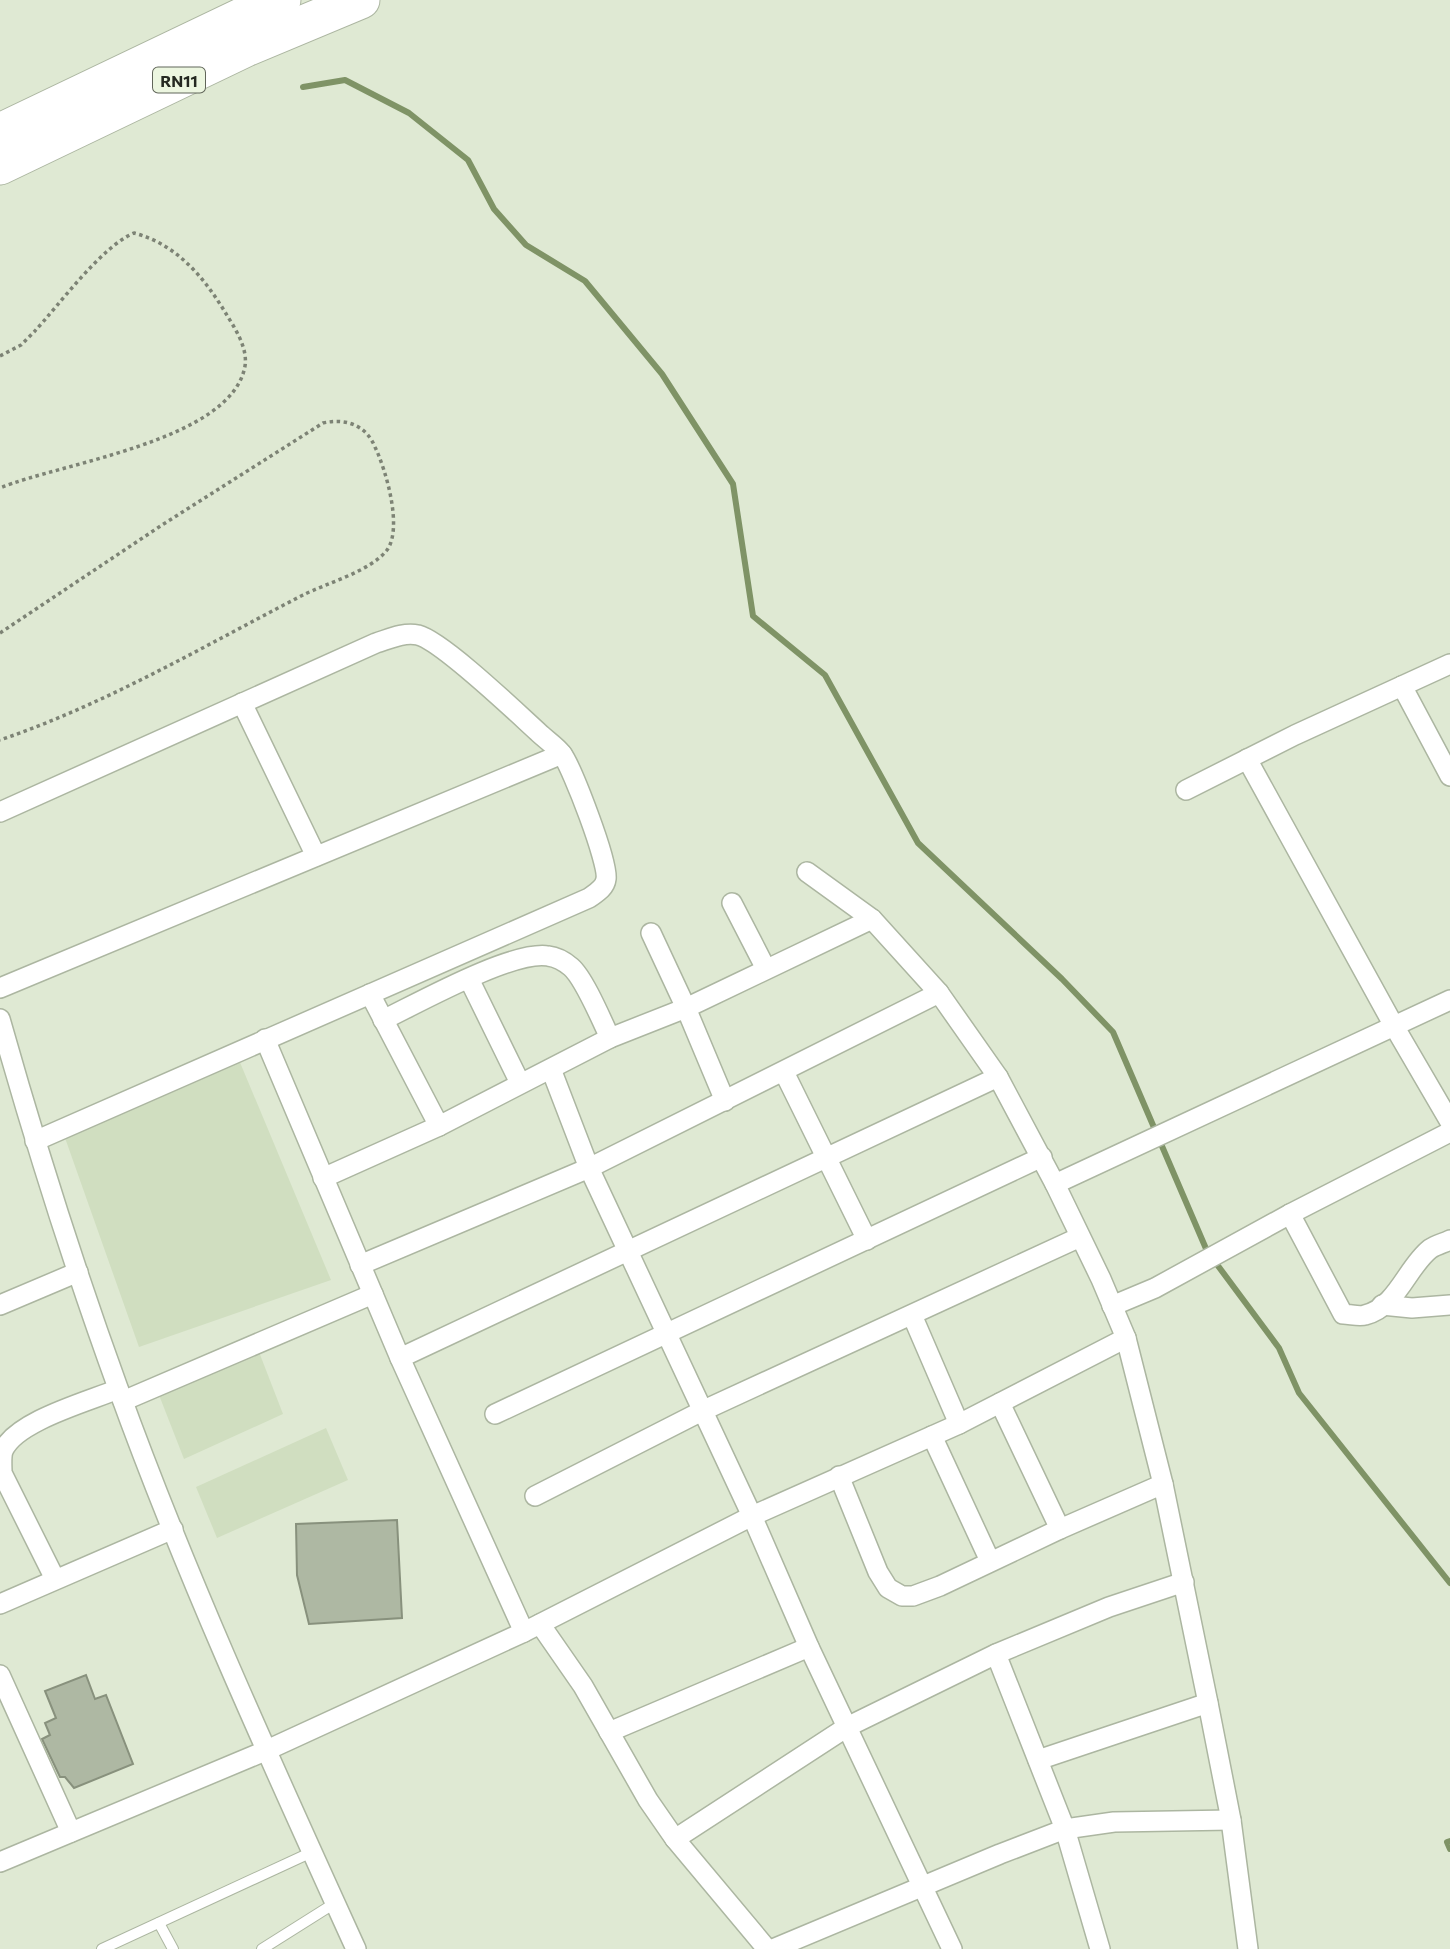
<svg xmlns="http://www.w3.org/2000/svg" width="1450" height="1949" viewBox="0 0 1450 1949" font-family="Commissioner,sans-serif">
<rect width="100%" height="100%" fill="#dfe9d3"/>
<g fill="#d0dec0">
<path d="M239,1060L331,1280L139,1347L64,1135Z"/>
<path d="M259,1352L283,1414L184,1459L159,1395Z"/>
<path d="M326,1428L348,1480L217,1538L196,1487Z"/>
</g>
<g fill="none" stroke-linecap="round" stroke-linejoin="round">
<g stroke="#7f9366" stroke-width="6">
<path d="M303,87L345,80L409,113L468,160L494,209L526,245L585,281L662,374L733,484L753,616L825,675L918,843L1062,979L1113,1032L1207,1251L1279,1348L1299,1393L1450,1583"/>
<path d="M1450,1841L1447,1842L1450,1849"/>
</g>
</g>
<g fill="#aeb8a3" stroke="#88917d" stroke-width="2">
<path d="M397,1520L402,1618L309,1624L297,1575L296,1524Z"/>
<path d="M86,1675L95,1699L106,1695L133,1764L74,1788L65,1777H60L42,1739L50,1735L45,1723L56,1718L45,1691Z"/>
</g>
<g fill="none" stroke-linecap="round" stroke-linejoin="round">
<defs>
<g id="lane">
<path d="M159,1923L173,1949"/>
<path d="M102,1949L312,1852"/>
<path d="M262,1949L335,1903"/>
</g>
<g id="street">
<path d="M1402,686L1450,776"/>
<path d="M242,703L316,856"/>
<path d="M1247,759L1394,1026L1450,1122"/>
<path d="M1186,790L1295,735L1450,664"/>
<path d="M0,812L376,643C389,639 403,632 418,635C442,641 516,712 538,732C545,739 556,746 562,754C572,768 609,863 606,879C605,888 596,893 589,898L35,1141"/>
<path d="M807,872L872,919L939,993L998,1077L1055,1184L1101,1279L1126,1338L1163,1484L1208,1703L1231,1820L1248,1949"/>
<path d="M732,903L766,969"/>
<path d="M651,933L686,1008L725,1101"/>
<path d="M469,979L520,1083"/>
<path d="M0,988L562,754"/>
<path d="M370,994L439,1126"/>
<path d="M0,1019C35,1143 74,1267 118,1388C187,1579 272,1764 356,1949"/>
<path d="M383,1020C418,1003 513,950 548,956C557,957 564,961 571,967C584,978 602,1021 610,1038"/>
<path d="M265,1039L400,1358L524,1632"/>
<path d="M551,1069L589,1168L752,1516L809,1647L952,1949"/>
<path d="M784,1072L867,1240"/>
<path d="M323,1178L439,1126L610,1038L686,1008L872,919"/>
<path d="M1055,1184L1450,1000"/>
<path d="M1290,1214L1343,1314C1350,1314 1359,1317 1365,1315C1397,1307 1407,1267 1430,1249C1436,1245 1444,1243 1450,1240"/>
<path d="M360,1265L589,1168L939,993"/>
<path d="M0,1305L78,1272"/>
<path d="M1382,1305L1412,1308L1450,1305"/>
<path d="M1112,1306L1155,1288L1290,1214L1450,1132"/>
<path d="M912,1315L959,1424"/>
<path d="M400,1358L998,1077"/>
<path d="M123,1401L373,1294"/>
<path d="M1000,1403L1060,1529"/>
<path d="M495,1414L1042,1157"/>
<path d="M932,1436L990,1561"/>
<path d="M839,1476L878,1572L888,1588L902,1596H913L940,1586L1060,1529L1163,1484"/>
<path d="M535,1496L702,1411L1080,1237"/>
<path d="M55,1579L2,1473C2,1466 1,1457 3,1451C15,1421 90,1401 118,1389"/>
<path d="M0,1604L173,1529"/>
<path d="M540,1624L583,1686L648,1800L675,1839L767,1949"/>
<path d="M996,1654L1065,1829L1100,1949"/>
<path d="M0,1675L71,1832"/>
<path d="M609,1732L809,1647"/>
<path d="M1038,1760L1208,1703"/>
<path d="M675,1839L847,1727L996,1654L1109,1607L1184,1582"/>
<path d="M0,1862L265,1751L524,1632L752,1516L959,1424L1126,1338"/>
<path d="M773,1949L1000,1854L1065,1829L1114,1822L1231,1820"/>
</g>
<g id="highway">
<path d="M0,132L243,16L282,0"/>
<path d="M0,166L246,48L361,0"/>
</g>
</defs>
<use href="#lane" stroke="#acb6a1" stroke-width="12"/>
<use href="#street" stroke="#acb6a1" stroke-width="22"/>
<use href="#highway" stroke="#acb6a1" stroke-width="39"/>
<g stroke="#7d8375" stroke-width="3.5" stroke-dasharray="3.5 3.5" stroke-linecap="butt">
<path d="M0,356L21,345L34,332C59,305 102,246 134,233C176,244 203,276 225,312C234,327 248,347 245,366C232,441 60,463 0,488"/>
<path d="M0,633L162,525L323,423C346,418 366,425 375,447C386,470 403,528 387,550C371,571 327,583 303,595C204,646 106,704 0,740"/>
</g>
<use href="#lane" stroke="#fff" stroke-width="10"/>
<use href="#street" stroke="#fff" stroke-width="19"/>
<use href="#highway" stroke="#fff" stroke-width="37"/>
</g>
<g text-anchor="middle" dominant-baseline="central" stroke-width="7" stroke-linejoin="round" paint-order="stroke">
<rect fill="#ecf6e0" stroke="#61665a" stroke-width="2" x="153" y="67.5" width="52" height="25" rx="5"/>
<g font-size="16" font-weight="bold" fill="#252921">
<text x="179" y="80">RN11</text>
</g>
</g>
</svg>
